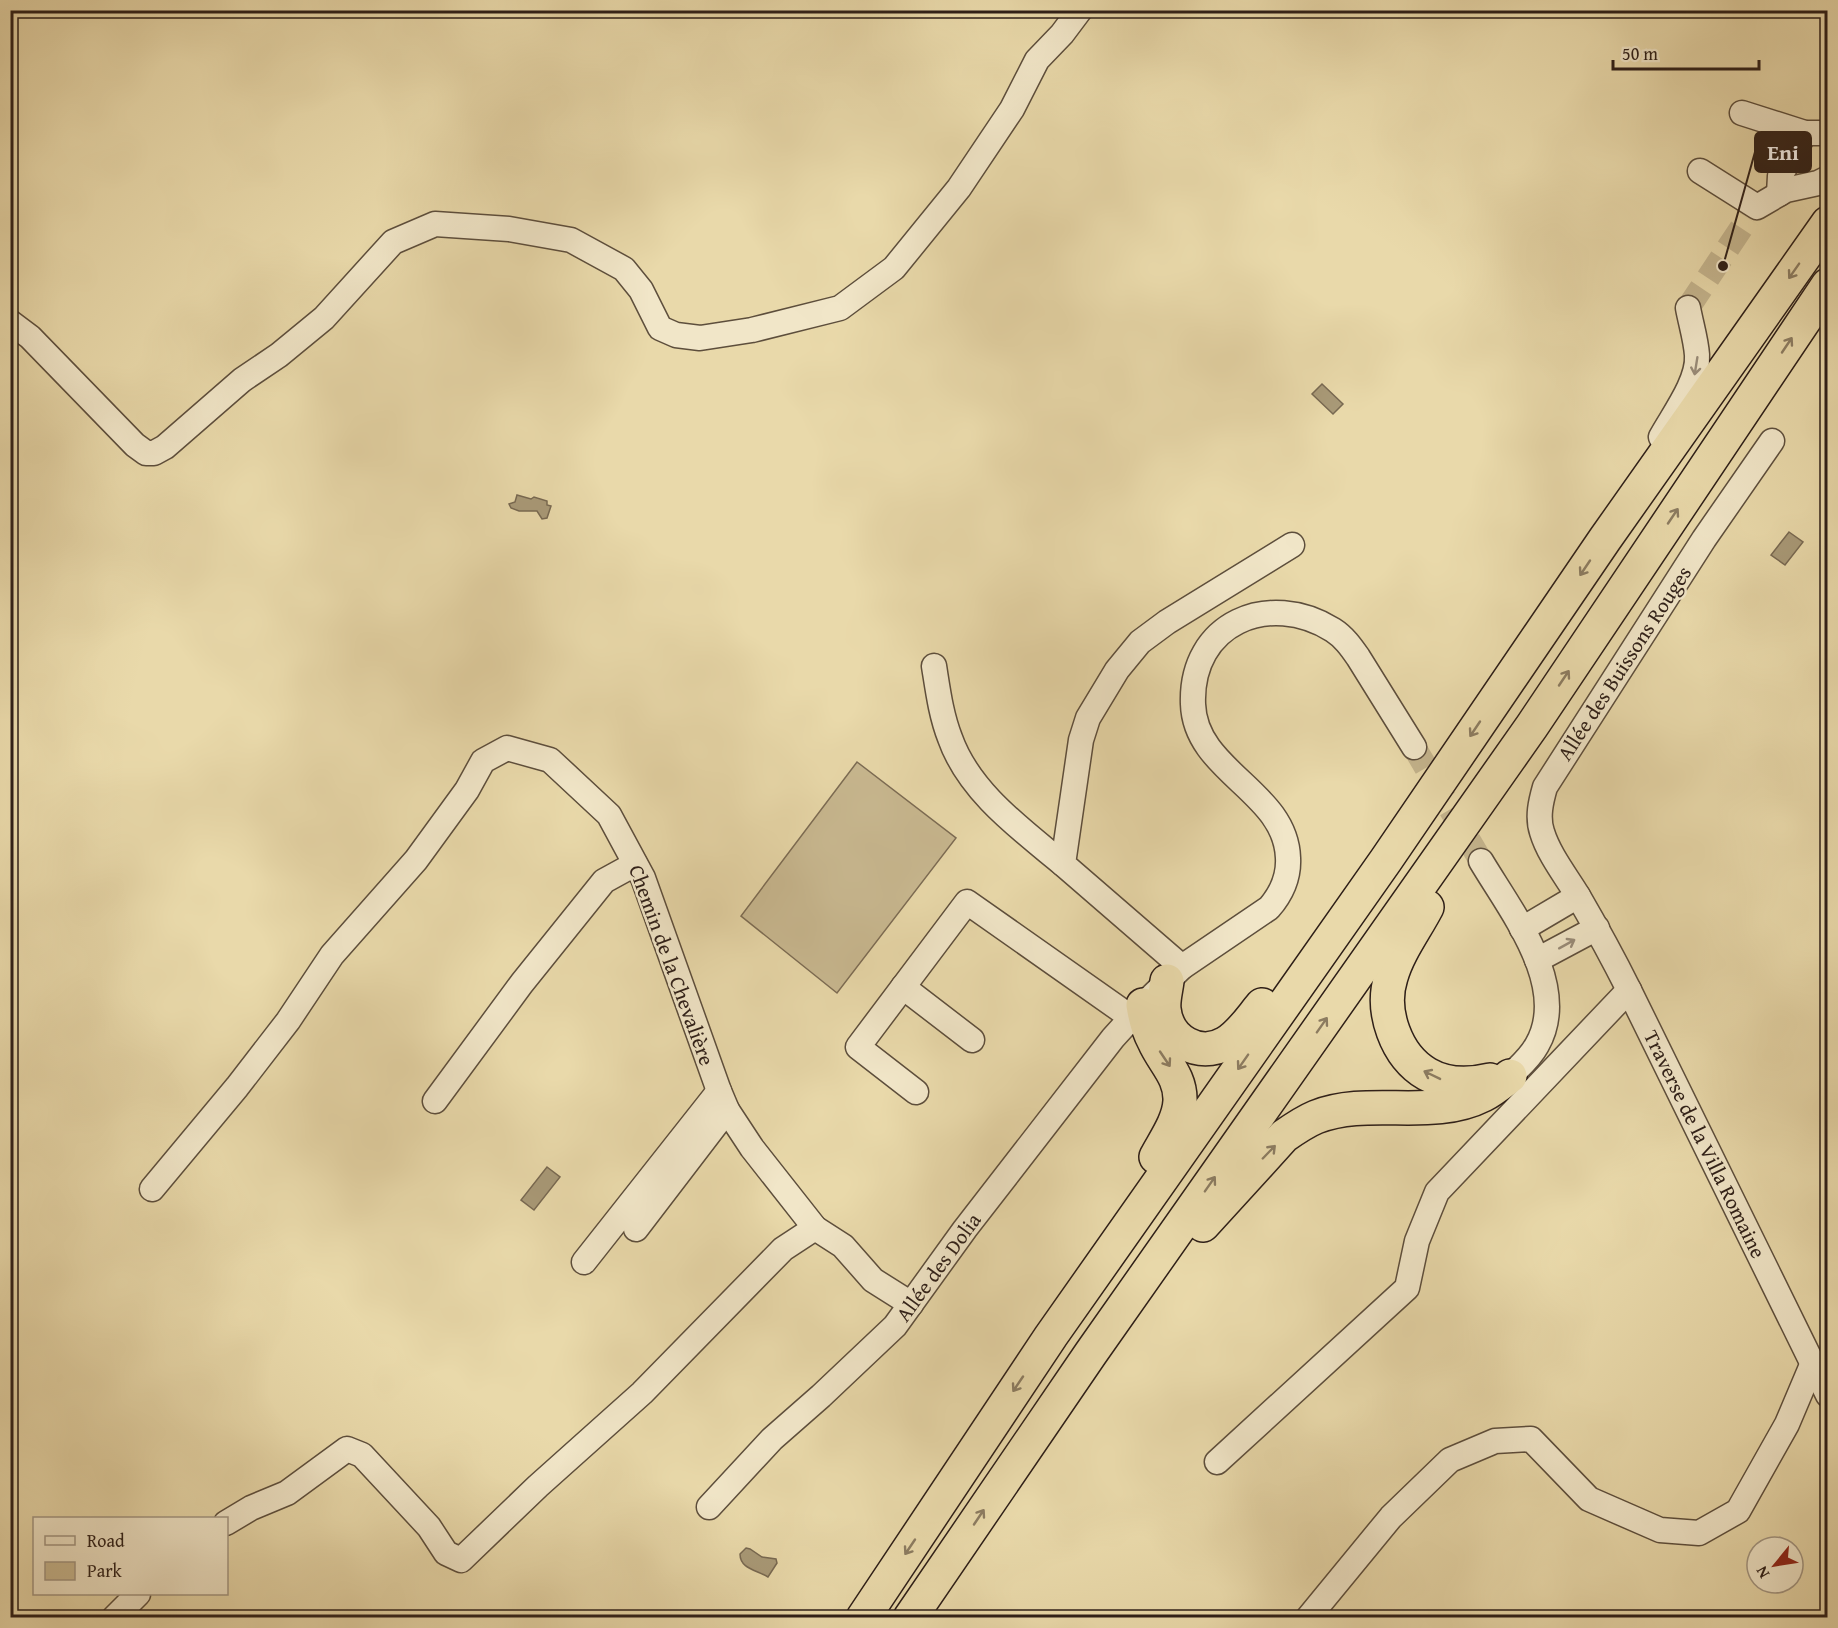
<svg xmlns="http://www.w3.org/2000/svg" width="1838" height="1628" viewBox="0 0 1838 1628" font-family="'Gentium Book Plus',serif">
<rect width="100%" height="100%" fill="#e9d9aa"/>
<filter id="stains"><feTurbulence type="fractalNoise" baseFrequency=".00333" numOctaves="4"/><feColorMatrix values="0 0 0 0 .2 0 0 0 0 .09 0 0 0 0 .02 0 0 0 .5 -.17"/></filter>
<radialGradient id="worn" r=".72"><stop offset=".6" stop-color="#630" stop-opacity="0"/><stop offset="1" stop-color="#630" stop-opacity=".3"/></radialGradient>
<path fill="#c9b991" stroke="#7c6c54" stroke-width="1.5" d="M857,762L956,838L837,993L741,916Z"/>
<g fill="#a99a78" stroke="#786952" stroke-width="1.5">
<path d="M1322,384L1343,404L1333,414L1312,394Z"/>
<path d="M517,495L531,499L534,497L547,501V505L551,506L547,518L542,519L537,511H519L511,508L509,504L515,502Z"/>
<path d="M1789,532L1803,542L1785,565L1771,555Z"/>
<path d="M547,1167L560,1177L534,1210L521,1200Z"/>
<path d="M746,1548L750,1549L762,1557L776,1559L777,1563L768,1577C757,1570 740,1569 740,1554Z"/>
</g>
<g fill="none" stroke-linecap="round" stroke-linejoin="round">
<g stroke="#c4b48d" stroke-width="24" stroke-dasharray="24 12" stroke-linecap="butt">
<path d="M1688,308L1748,218"/>
<path d="M1414,747L1481,861"/>
</g>
<defs>
<g id="minor">
<path d="M1742,113L1805,133H1828"/>
<path d="M1700,171L1757,207L1786,190L1818,183L1828,178"/>
<path d="M1779,194L1780,176L1805,133"/>
<path d="M10,322L30,337L135,445L146,453H154L165,447L242,380L279,355L324,318L393,242L435,224L509,229L571,240L624,269L641,290L660,328L676,335L700,338L752,330L840,308L894,268L959,188L1012,109L1037,60L1062,34L1080,10"/>
<path d="M1661,437C1673,415 1699,381 1697,355C1696,340 1691,324 1688,308"/>
<path d="M1772,441L1704,539L1545,787C1541,801 1537,817 1542,832C1549,855 1566,876 1578,896C1596,927 1613,958 1629,990L1828,1395"/>
<path d="M934,666C938,691 941,715 950,738C969,792 1021,829 1063,864"/>
<path d="M1481,861C1510,910 1571,986 1537,1045C1530,1058 1520,1066 1510,1076"/>
<path d="M1522,929L1578,896"/>
<path d="M1537,960L1597,928"/>
<path d="M1182,967L1063,864L1081,740L1088,718L1117,670L1140,642L1167,622L1292,545"/>
<path d="M903,987L972,1040"/>
<path d="M916,1092L858,1047L967,902L1132,1018"/>
<path d="M435,1101L522,983L604,881L635,864"/>
<path d="M152,1189L237,1087L288,1021L332,955L416,860L467,790L483,761L507,748L550,760L609,815L643,878L719,1091L727,1110L752,1148L815,1228L843,1246L873,1280L911,1304"/>
<path d="M636,1229L727,1110"/>
<path d="M584,1262L719,1091"/>
<path d="M1217,1462L1407,1288L1417,1241L1437,1192L1629,990"/>
<path d="M709,1507L772,1439L821,1396L895,1326L965,1229L1113,1038L1143,1005L1182,967L1269,908C1282,893 1289,877 1288,858C1286,791 1195,772 1193,704C1190,623 1269,590 1333,630C1344,637 1351,647 1358,657L1414,747"/>
<path d="M226,1523L251,1508L287,1493L347,1449L362,1455L429,1527L446,1553L461,1560L538,1486L642,1393L783,1249L815,1228"/>
<path d="M114,1618L138,1594"/>
<path d="M1308,1618L1391,1517L1450,1460L1495,1441L1531,1439L1589,1499L1660,1530L1699,1533L1738,1511L1787,1424L1812,1365"/>
</g>
<g id="highway">
<path d="M1427,907C1415,930 1398,952 1391,977C1380,1011 1396,1056 1427,1074C1446,1085 1469,1085 1490,1080"/>
<path d="M1167,981C1166,990 1163,1000 1164,1009C1167,1040 1199,1059 1226,1043C1241,1034 1251,1018 1262,1005"/>
<path d="M1143,1005C1145,1018 1148,1030 1154,1041C1163,1062 1181,1076 1180,1101C1179,1121 1165,1140 1156,1157"/>
<path d="M1203,1225L1284,1136C1294,1129 1304,1122 1316,1117C1369,1096 1432,1121 1483,1095C1493,1090 1501,1083 1510,1076"/>
<path d="M863,1618L1051,1336L1386,860L1605,539L1828,223"/>
<path d="M910,1618L1091,1353L1532,726L1828,285"/>
</g>
</defs>
<use href="#minor" stroke="#5d4e3c" stroke-width="27"/>
<use href="#highway" stroke="#2e1f18" stroke-width="36"/>
<use href="#minor" stroke="#f1e6c8" stroke-width="24"/>
<use href="#highway" stroke="#e9d9aa" stroke-width="33"/>
</g>
<defs><path id="oneway-shaft" d="M-6 0H5M1.5-3L5.5 0L1.5 3" fill="none" stroke-width="1.6" stroke-linecap="round" stroke-linejoin="round" transform="scale(1.5)"/></defs>
<g stroke="#8c7c61">
<use href="#oneway-shaft" transform="translate(1794 271) rotate(125)"/>
<use href="#oneway-shaft" transform="translate(1787 345) rotate(-56)"/>
<use href="#oneway-shaft" transform="translate(1673 516) rotate(-56)"/>
<use href="#oneway-shaft" transform="translate(1585 568) rotate(124)"/>
<use href="#oneway-shaft" transform="translate(1564 678) rotate(-56)"/>
<use href="#oneway-shaft" transform="translate(1475 729) rotate(124)"/>
<use href="#oneway-shaft" transform="translate(1322 1025) rotate(-55)"/>
<use href="#oneway-shaft" transform="translate(1165 1059) rotate(56)"/>
<use href="#oneway-shaft" transform="translate(1243 1062) rotate(125)"/>
<use href="#oneway-shaft" transform="translate(1432 1075) rotate(-154)"/>
<use href="#oneway-shaft" transform="translate(1269 1152) rotate(-46)"/>
<use href="#oneway-shaft" transform="translate(1210 1184) rotate(-55)"/>
<use href="#oneway-shaft" transform="translate(1018 1384) rotate(124)"/>
<use href="#oneway-shaft" transform="translate(979 1517) rotate(-56)"/>
<use href="#oneway-shaft" transform="translate(910 1547) rotate(124)"/>
</g>
<g stroke="#998c79">
<use href="#oneway-shaft" transform="translate(1696 366) rotate(99)"/>
<use href="#oneway-shaft" transform="translate(1567 944) rotate(-29)"/>
</g>
<g text-anchor="middle" dominant-baseline="central" stroke-width="5" stroke-linejoin="round" paint-order="stroke">
<g font-size="21" fill="#2e1f18" stroke="#f1e6c8">
<text transform="translate(1624 663) rotate(-57)">Allée des Buissons Rouges</text>
<text transform="translate(672 965) rotate(70)">Chemin de la Chevalière</text>
<text transform="translate(1705 1144) rotate(64)">Traverse de la Villa Romaine</text>
<text transform="translate(938 1267) rotate(-54)">Allée des Dolia</text>
</g>
</g>
<path fill="none" stroke="#2e1f18" stroke-width="2" d="M1723 266L1755 152"/>
<circle fill="#2e1f18" stroke="#f1e6c8" stroke-width="2" cx="1723" cy="266" r="6"/>
<rect fill="#2e1f18" stroke="#2e1f18" stroke-width="2" x="1755" y="132" width="56" height="40" rx="6"/>
<g font-size="22" text-anchor="middle" font-weight="bold" fill="#fff">
<text x="1783" y="160">Eni</text>
</g>
<rect width="1838" height="1628" fill="none" stroke="#e9d9aa" stroke-width="36"/>
<rect x="12" y="12" width="1814" height="1604" fill="none" stroke="#2e1f18" stroke-width="3"/>
<rect x="18" y="18" width="1802" height="1592" fill="none" stroke="#2e1f18" stroke-width="1.5"/>
<rect x="33" y="1517" width="195" height="78" fill="#f1e6c8" stroke="#a39682" stroke-width="1.5"/>
<rect x="45" y="1536" width="30" height="9" fill="#f1e6c8" stroke="#a39682" stroke-width="1.5"/>
<text x="87" y="1547" font-size="18" fill="#2e1f18">Road</text>
<rect x="45" y="1562" width="30" height="18" fill="#c9b991" stroke="#a39682" stroke-width="1.5"/>
<text x="87" y="1577" font-size="18" fill="#2e1f18">Park</text>
<g transform="translate(1775 1565) rotate(240)"><circle r="28" fill="#f1e6c8" stroke="#a39682" stroke-width="1.5"/>
<path d="M0-4.5L10 22L0 15L-10 22Z" fill="#8f2418"/>
<text y="-9" font-size="16" font-weight="bold" text-anchor="middle" fill="#2e1f18">N</text>
</g>
<path d="M1613 60v9h146v-9" fill="none" stroke="#2e1f18" stroke-width="3"/>
<text x="1622" y="60" font-size="18" fill="#2e1f18" stroke="#f1e6c8" stroke-width="4.5" paint-order="stroke">50 m</text>
<rect width="100%" height="100%" filter="url(#stains)"/>
<rect width="100%" height="100%" fill="url(#worn)"/>
</svg>
